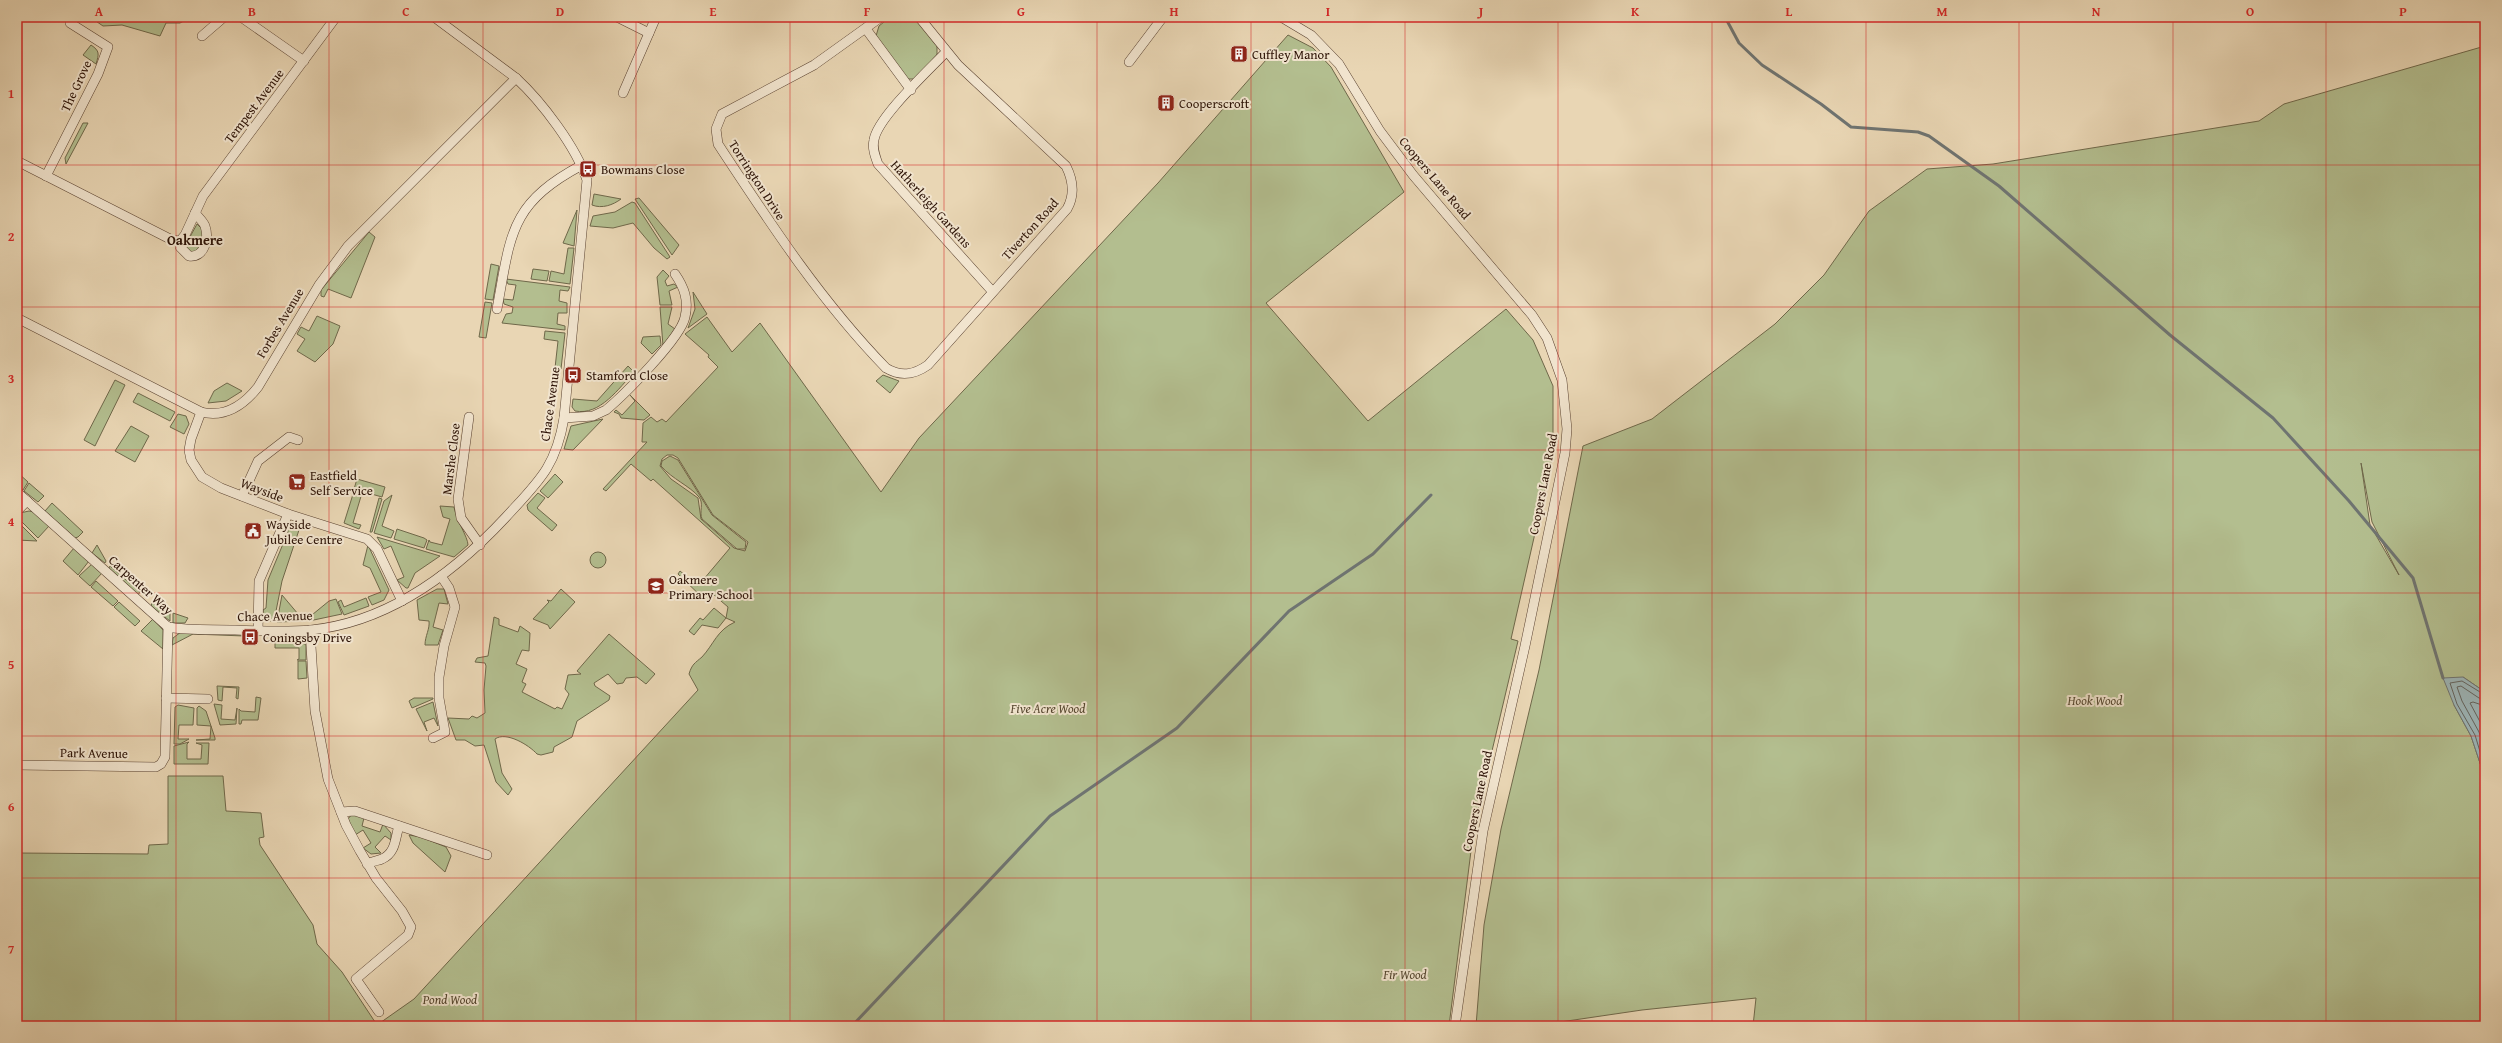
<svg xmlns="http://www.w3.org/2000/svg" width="2502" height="1043" viewBox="0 0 2502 1043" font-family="'Gentium Book Plus',serif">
<rect width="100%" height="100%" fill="#e9d6b4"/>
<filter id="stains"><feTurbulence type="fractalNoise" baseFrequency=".005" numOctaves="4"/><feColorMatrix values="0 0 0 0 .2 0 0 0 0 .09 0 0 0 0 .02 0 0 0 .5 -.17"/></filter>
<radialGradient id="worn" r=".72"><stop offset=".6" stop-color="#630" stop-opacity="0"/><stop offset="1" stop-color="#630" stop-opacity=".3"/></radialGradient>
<g fill="#b3be8f" stroke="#6f684a" fill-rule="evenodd">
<path d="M90,17H191L180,23H166L160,36L122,25L103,26Z"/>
<path d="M890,17H914L937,46V56L915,79H907L876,36L879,26Z"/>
<path d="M1288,35L1313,48L1331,67L1404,192L1266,303L1368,421L1506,309L1533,340L1553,386V454L1511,639L1518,641L1474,827L1449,1026H17V853L148,854L149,845L168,844V776H223L226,811L261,813L264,837L259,838L260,845L313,925L317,944L342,972L377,1025L414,999L698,690L689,674C692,664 695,663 702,657C714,644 717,630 735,622L726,618L718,628L702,625L694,635L689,631L700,618L703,620L714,608L726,618L728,607L714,595L707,602L678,574L680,571L698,586L730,548L653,479L651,481L631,464L606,491L603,489L647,442H642L643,423L651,417L657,422L662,419L666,422L718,367L708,357L709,355L685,334L707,317L732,352L760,323L881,492L919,438L1158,183ZM667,455H673L678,458L713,515L748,542L745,551L734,548L701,519L698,498L671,479L660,466L662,459Z"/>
<path d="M91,45C100,51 99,54 96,64L83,55Z"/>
<path d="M2485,46V692L2463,677L2454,705L2471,736L2485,778V1026H1753L1756,998L1642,1010L1533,1026H1476L1484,925L1501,829L1539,670L1583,446L1652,419L1775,324L1824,275L1869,211L1927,169L1993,164L2259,121L2284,104ZM2361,463L2372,522L2399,575L2370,525Z"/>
<path d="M83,123H88L66,164L65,158Z"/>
<path d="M594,194L621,199C613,205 602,209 592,205Z"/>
<path d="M639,198L679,245L672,255L635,199Z"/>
<path d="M632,202L635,203L670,257L667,259L654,248L633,223L613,228L590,226L593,216L615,212Z"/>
<path d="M577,210L574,246L563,243Z"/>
<path d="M197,224L203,230V242L195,254L185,250V246Z"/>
<path d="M369,232L375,237L351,298L328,289L324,297L321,296V290Z"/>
<path d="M568,248H574L570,284L549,281L551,271L564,274Z"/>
<path d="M491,264L499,266L493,300L485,299Z"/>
<path d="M533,269L549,271L547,281L531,279Z"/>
<path d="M663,270L669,276L665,281L667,286L674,284L678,287L669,291L672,305H660L657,277Z"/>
<path d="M506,279L570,287L568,291L560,290L559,301L567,303V313H558L557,324L565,326V330L502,323L506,314L512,313L513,307L504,304L503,299L513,300L516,285L508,284Z"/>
<path d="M693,292L707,314L688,328L695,309Z"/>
<path d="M485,302L492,303L486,338L479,337Z"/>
<path d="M660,307H672L668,324L675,329L663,346Z"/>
<path d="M317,316L340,326L333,344L315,362L297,351L305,339L297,334L301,327L309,331Z"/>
<path d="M545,331L565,333L561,369L555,368L558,341L544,339Z"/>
<path d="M660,336L661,345L652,354L641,343L643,337Z"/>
<path d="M628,366L634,372C619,388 600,416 575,411L572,407L573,399L597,401Z"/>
<path d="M883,375L899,381L890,393L876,381Z"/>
<path d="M115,380L125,385L95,446L84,440Z"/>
<path d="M227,383L242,391L226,401L208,403L214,391Z"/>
<path d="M138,393L175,412L170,421L133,402Z"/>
<path d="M630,395L650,415L644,420L621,418L619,414L614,412L616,410L622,415L635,401Z"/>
<path d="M178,414L186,416L189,424L184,434L170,427Z"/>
<path d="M603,419L573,450L564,449L571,426Z"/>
<path d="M131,426L149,436L135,462L115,451Z"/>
<path d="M670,456L678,460L712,515L746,542L745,549H737L702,519C699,512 704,503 699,497C690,486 672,479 661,466L662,461Z"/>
<path d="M17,472L28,482L23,490L17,485Z"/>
<path d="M555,474L563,482L548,498L540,491Z"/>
<path d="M357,479L385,487L382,497L354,489Z"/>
<path d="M29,483L44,496L38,502L24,491Z"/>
<path d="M354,491L362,493L353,523L361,525L359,529L344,523Z"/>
<path d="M538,493L545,498L537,508L557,525L552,531L528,510L527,505Z"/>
<path d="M392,495L382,526L394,531L391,538L374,533L384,501Z"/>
<path d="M379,498L382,499L372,532H370Z"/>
<path d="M52,503L83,532L78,537L75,538L45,511Z"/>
<path d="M440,506L454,507C456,520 468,537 468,545L454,557L426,549L429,540L430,542L442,545L450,519L443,517Z"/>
<path d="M29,511L34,512L49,526L38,538L17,517L20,513Z"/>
<path d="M17,521L37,541L17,540Z"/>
<path d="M295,523L301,524L282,581L274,621H264L263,610L266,608L268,580L288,532L287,525L290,526Z"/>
<path d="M397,529L424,538L427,540L424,548L394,539Z"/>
<path d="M377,537L440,556L415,573L408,588H406L397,580L404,577L391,546L384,549Z"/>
<path d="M97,545L106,561L105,563L92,553Z"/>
<path d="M368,545L389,590L384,600L372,605L368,597L381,592L370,568L363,565Z"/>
<path d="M74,548L89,561L78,575L63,561Z"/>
<circle cx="598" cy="560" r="8"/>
<path d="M92,564L102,573L90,586L79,576Z"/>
<path d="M110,566L140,592L138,595L109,568Z"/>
<path d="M96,581L118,601L113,606L91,587Z"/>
<path d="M437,589H444L448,604L439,603L433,627L443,630L438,645H425C425,636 430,629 429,621L419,620L417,600Z"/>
<path d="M561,589L575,602L550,629L548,625L533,619L549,602L547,600L551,601Z"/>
<path d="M282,595L304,621L277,622Z"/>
<path d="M366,598L369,606L344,615L338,602L341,600L344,607Z"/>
<path d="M336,599L342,614L309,621L307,619L329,601Z"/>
<path d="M119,602L140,621L135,626L114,607Z"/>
<path d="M152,603L170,611V621L151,606Z"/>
<path d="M173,613L188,618L185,623H173Z"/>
<path d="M494,617L499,619V625L518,632L520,626L530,633L529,651L522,650L516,664L527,669L522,682L526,684L522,692L555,709L557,707L562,709L569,694L565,689L568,675L581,674L577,671L609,634L655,674L646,684L637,677L626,678L623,683L617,684L608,674L594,683L595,686L610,696L609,700L577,721L572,737L554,747L553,752L541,755L537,754C529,745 506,731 495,739L502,773L512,789L508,795L496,782L484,745L475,746L465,740H456L448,718L469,719L472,716L477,718L485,713L484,690L486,666L485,663L475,662L477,658L488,656Z"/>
<path d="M153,619L163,630V649L141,631Z"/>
<path d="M181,632L242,634L244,636L193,634L172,645L173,638Z"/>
<path d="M294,637L306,645V660H297L299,659V648H275V638Z"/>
<path d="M298,661H306L307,678L298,679Z"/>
<path d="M217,686L239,687L238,699L236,698L237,688L223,687L222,701L218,700Z"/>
<path d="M256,697L261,698L258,720H242L241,724H239V709L241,711L255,712Z"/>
<path d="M414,698H433V699L412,708L409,701Z"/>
<path d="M433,702L438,726L434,718L424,722L427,731L416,709Z"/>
<path d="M214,704L222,705L221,719L235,720L237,708L236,724L220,725Z"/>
<path d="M178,705L194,708L193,725H179L178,739H189L180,744H174L175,707Z"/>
<path d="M199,706L206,711L215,738V740H196L210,739L211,726L197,725V708Z"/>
<path d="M189,742L187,744V759H201L202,745L196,743H209L208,764H174V746Z"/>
<path d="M352,814L364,818L362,826L380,832L383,824L391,833V840L385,836L375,847L381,853L371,854L363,848L371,843L363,830L355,835L348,819Z"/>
<path d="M409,835L421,837L446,847L451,856L445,872L413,843Z"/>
</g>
<path fill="#9db6b9" stroke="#6f7471" d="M2463,677L2485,692V778L2471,736L2454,705L2443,678Z"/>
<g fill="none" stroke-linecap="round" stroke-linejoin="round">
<g stroke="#64645f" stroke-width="1">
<path d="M2485,695L2462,681L2450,683L2457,704L2475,735L2485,768"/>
<path d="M2485,700L2479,698L2461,686L2457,687L2462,701L2479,732L2485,752"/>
<path d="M2485,706L2473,702L2470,703L2485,731"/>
</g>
<g stroke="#6f7471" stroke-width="3">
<path d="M1725,17L1739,43L1762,65L1821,104L1851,127L1918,132L1929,136L1999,186L2170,335L2273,418L2349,501L2413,578L2443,678"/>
<path d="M852,1026L1050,816L1177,728L1289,611L1373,554L1431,495"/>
</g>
<defs>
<g id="minor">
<path d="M241,17L304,61"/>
<path d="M617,17L649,33"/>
<path d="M881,17L814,65L722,114L716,129L718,144C770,223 820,300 886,368C901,377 914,375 928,365L1067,209C1075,195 1073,180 1066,166L958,65L919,17"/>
<path d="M1281,17L1311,35L1339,64L1380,131L1413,175L1532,315L1547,338L1562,380L1567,429L1565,453L1525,646L1483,831L1455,1026"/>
<path d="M866,29L911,90"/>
<path d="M202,36L224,17"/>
<path d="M946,52C929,70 877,118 874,140C872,148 875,156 878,164L992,291"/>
<path d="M1129,62L1163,17"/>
<path d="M623,93L656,17"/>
<path d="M17,161L172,240L180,241L185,235L203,196L336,17"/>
<path d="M46,176L98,74L108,47L70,23"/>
<path d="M180,241V247L189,256C205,258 209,238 205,226C203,221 198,217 195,213"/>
<path d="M497,309C511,234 509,204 582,165"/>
<path d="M17,318L201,412C225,418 243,406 258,387L319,285L348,246L516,78"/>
<path d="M201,412L191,439L189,450L191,460L202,477L221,488L288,514L367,539L377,549L402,601"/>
<path d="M469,417L458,499L461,518L480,545"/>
<path d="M564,418L593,416L606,410C624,395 681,338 685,317C689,300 684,287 675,274"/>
<path d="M17,492L168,627"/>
<path d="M242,496L258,461L289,437L298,440"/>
<path d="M17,511L27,501"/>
<path d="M168,627C189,631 214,629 235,630C260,631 286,632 311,630C388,622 454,573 506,517C538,482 556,467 564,418L587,180C576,147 542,102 516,78L434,17"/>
<path d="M310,630L315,711L328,779L346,825L360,851L376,878L402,911L411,927L408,935L356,979L379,1012"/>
<path d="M258,631L259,581L288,514"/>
<path d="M166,698L208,699"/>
<path d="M433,738L445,732L439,698V677L444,646L455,607L449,588L441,576"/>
<path d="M17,765L156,767L161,764L165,757L168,627"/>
<path d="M341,812L355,811L487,855"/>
<path d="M367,864C372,861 377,861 382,859C396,853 395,838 399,826"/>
</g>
</defs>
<use href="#minor" stroke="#5a4231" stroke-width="10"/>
<use href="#minor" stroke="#f1e4ce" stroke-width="9"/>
</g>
<path fill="none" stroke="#d62828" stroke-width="1" stroke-opacity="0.55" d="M176,17V1026M329,17V1026M483,17V1026M636,17V1026M790,17V1026M944,17V1026M1097,17V1026M1251,17V1026M1405,17V1026M1558,17V1026M1712,17V1026M1866,17V1026M2019,17V1026M2173,17V1026M2326,17V1026M17,165H2485M17,307H2485M17,450H2485M17,593H2485M17,736H2485M17,878H2485"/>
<defs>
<symbol id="building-square" viewBox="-11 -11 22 22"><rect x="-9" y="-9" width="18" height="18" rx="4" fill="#8f2418" stroke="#f1e4ce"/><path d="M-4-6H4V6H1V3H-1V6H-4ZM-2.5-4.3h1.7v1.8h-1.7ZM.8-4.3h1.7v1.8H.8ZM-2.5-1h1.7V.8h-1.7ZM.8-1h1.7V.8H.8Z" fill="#fff"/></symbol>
<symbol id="bus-square" viewBox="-11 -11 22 22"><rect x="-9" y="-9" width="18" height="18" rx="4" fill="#8f2418" stroke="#f1e4ce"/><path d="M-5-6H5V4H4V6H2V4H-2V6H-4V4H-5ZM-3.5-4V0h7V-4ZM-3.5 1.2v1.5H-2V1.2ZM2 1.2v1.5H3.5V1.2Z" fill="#fff"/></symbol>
<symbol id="supermarket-square" viewBox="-11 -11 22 22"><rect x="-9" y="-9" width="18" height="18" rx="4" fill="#8f2418" stroke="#f1e4ce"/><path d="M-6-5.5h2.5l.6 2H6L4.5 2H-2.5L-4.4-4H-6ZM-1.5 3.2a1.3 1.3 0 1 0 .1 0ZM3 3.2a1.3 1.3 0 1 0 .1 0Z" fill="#fff"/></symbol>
<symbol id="civic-square" viewBox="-11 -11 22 22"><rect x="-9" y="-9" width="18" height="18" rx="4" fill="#8f2418" stroke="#f1e4ce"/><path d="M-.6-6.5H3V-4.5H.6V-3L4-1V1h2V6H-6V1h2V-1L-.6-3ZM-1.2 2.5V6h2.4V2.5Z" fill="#fff"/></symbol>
<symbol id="school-square" viewBox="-11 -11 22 22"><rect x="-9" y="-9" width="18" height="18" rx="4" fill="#8f2418" stroke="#f1e4ce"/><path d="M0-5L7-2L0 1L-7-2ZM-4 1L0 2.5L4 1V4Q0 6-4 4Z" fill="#fff"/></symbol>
</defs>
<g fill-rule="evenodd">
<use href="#building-square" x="1229" y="44" width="20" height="20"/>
<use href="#building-square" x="1156" y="93" width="20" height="20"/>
<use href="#bus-square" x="578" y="159" width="20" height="20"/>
<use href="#bus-square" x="563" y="365" width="20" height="20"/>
<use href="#supermarket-square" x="287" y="472" width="20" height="20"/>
<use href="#civic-square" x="243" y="521" width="20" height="20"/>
<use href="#school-square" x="646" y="576" width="20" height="20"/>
<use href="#bus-square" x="240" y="627" width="20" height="20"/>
</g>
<g text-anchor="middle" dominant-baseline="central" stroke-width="4" stroke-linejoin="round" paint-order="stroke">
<g font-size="13" fill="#2b1105" stroke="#f1e4ce" text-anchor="start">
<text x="1252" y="54">Cuffley Manor</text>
<text x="1179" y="103">Cooperscroft</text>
<text x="601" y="169">Bowmans Close</text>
<text x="586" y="375">Stamford Close</text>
<text x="310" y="475">Eastfield<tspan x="310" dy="15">Self Service</tspan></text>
<text x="266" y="524">Wayside<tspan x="266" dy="15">Jubilee Centre</tspan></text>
<text x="669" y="579">Oakmere<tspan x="669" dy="15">Primary School</tspan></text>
<text x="263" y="637">Coningsby Drive</text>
</g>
<g font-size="13" fill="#2b1105" stroke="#f1e4ce">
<text transform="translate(76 86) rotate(-65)">The Grove</text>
<text transform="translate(254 106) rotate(-53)">Tempest Avenue</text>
<text transform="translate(1435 178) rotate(50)">Coopers Lane Road</text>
<text transform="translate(757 180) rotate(57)">Torrington Drive</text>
<text transform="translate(931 204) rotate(48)">Hatherleigh Gardens</text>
<text transform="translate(1030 229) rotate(-48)">Tiverton Road</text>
<text transform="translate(280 323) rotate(-59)">Forbes Avenue</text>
<text transform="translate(550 404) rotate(-82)">Chace Avenue</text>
<text transform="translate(451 459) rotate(-83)">Marshe Close</text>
<text transform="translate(1543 484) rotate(-79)">Coopers Lane Road</text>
<text transform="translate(262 490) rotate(21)">Wayside</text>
<text transform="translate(141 585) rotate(42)">Carpenter Way</text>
<text transform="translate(275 616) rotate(-1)">Chace Avenue</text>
<text transform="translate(94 753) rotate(1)">Park Avenue</text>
<text transform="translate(1477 801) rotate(-78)">Coopers Lane Road</text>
</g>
<g font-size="13" font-style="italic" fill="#54452e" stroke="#f1e4ce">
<text x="2095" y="700">Hook Wood</text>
<text x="1048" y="708">Five Acre Wood</text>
<text x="1405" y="974">Fir Wood</text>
<text x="450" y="999">Pond Wood</text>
</g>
<g font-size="14" font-weight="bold" fill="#2b1105" stroke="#f1e4ce">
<text x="195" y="240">Oakmere</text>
</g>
</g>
<rect width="2502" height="1043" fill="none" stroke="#e9d6b4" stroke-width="44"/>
<rect x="22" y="22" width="2458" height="999" fill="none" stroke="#d62828" stroke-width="1.5"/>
<g font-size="13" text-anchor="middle" font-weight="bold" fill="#d62828">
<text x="99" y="16">A</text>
<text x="252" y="16">B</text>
<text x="406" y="16">C</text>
<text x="560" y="16">D</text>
<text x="713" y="16">E</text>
<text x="867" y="16">F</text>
<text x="1021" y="16">G</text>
<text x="1174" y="16">H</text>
<text x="1328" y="16">I</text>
<text x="1481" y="16">J</text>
<text x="1635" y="16">K</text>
<text x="1789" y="16">L</text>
<text x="1942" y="16">M</text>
<text x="2096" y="16">N</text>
<text x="2250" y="16">O</text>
<text x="2403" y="16">P</text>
<text x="11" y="98">1</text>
<text x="11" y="241">2</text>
<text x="11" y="383">3</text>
<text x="11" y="526">4</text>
<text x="11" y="669">5</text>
<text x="11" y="811">6</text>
<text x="11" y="954">7</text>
</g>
<rect width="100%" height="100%" filter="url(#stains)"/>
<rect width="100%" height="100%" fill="url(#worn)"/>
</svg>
